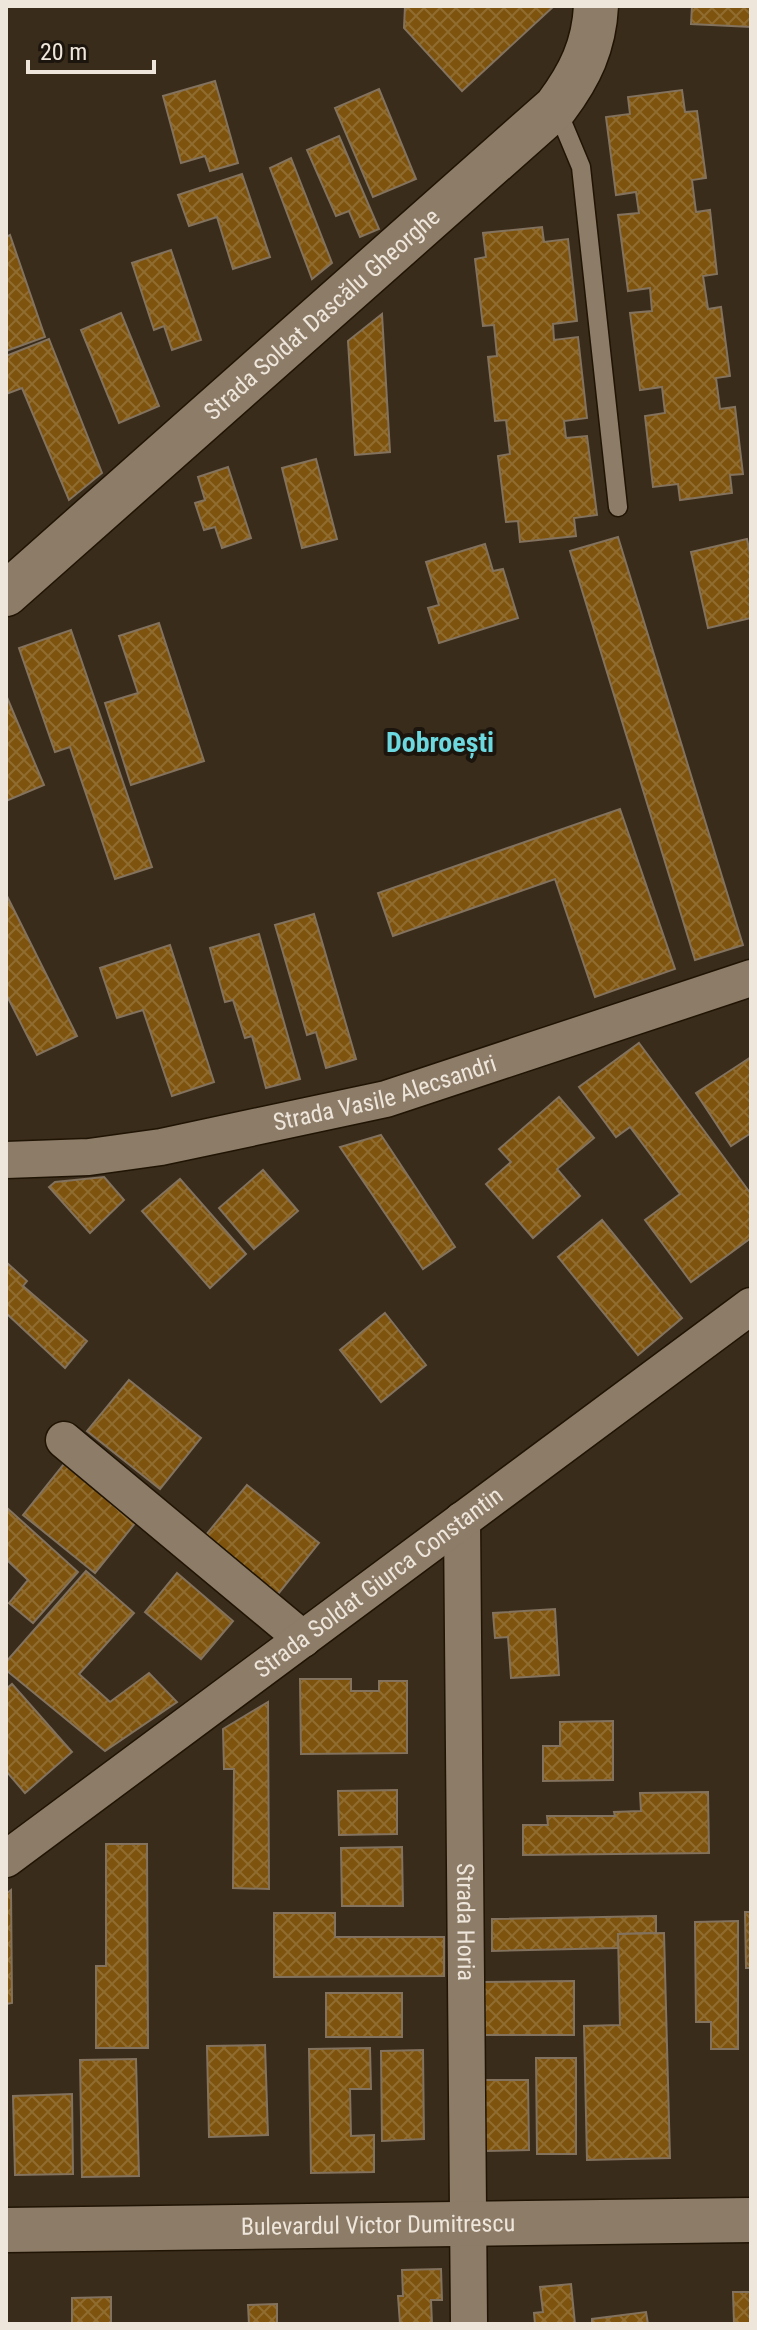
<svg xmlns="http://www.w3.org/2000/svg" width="757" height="2330" viewBox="0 0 757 2330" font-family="'Roboto Condensed',sans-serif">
<defs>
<pattern id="building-cross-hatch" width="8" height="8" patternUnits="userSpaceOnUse" patternTransform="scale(2)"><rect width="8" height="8" fill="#7d530e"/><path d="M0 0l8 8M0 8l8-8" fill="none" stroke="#906c30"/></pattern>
</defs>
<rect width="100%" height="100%" fill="#3a2c1a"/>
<g fill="url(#building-cross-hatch)" stroke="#82725e" stroke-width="2">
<path d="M405,6H554L462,91L404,28Z"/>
<path d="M692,6H751V27L691,24Z"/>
<path d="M215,81L238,163L210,171L205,156L181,163L163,96Z"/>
<path d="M379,89L416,179L373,197L335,108Z"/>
<path d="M682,90L685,112L697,111L706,178L692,180L696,212L710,210L717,274L703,276L708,309L721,307L730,376L716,378L720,409L735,407L743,474L730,475L732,493L680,500L678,484L653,487L645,416L665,413L662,387L640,390L630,313L652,311L650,288L628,291L618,215L639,213L636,192L616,195L606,117L630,114L628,97Z"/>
<path d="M339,136L379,229L360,237L349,211L336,216L307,150Z"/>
<path d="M291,158L332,263L312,279L270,168Z"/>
<path d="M242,174L270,257L233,269L217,217L189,226L178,195Z"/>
<path d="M542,227L544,242L568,239L577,321L553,324L554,340L578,337L587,418L564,421L566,438L587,436L597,515L574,518L576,536L520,542L518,521L506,522L498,456L510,454L506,420L495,421L488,357L497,356L494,325L483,326L475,259L486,257L483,233Z"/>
<path d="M10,235L45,337L6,351V237Z"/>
<path d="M171,250L201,340L172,350L164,326L154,330L132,263Z"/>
<path d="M121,313L159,406L119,423L81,330Z"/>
<path d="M382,314L390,452L355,455L348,341Z"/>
<path d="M49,339L102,473L69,500L22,388L6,394V356Z"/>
<path d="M316,459L337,539L302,548L282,468Z"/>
<path d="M228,467L251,538L222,548L215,527L204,530L195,503L205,500L198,477Z"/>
<path d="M618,537L743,945L695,960L570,551Z"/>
<path d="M747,539L751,559V618L708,628L691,552Z"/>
<path d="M485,544L493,571L503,569L518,618L439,643L428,608L439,605L426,562Z"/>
<path d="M159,623L204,761L131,785L105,703L138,693L119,636Z"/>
<path d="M71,630L152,867L115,879L70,747L55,752L19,648Z"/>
<path d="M6,695L44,785L6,801Z"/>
<path d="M620,809L675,969L595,997L555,879L393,936L378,893Z"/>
<path d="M6,894L77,1036L37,1055L6,994Z"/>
<path d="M314,914L356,1059L326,1068L316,1032L307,1035L275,925Z"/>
<path d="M259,934L300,1079L266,1088L252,1036L245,1038L233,1000L225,1002L210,948Z"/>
<path d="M170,945L214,1082L172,1096L143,1010L117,1018L100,968Z"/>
<path d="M639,1043L751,1194V1238L691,1282L645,1220L680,1194L630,1127L616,1137L579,1087Z"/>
<path d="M751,1057V1133L731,1146L696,1093Z"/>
<path d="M559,1097L594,1138L557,1169L580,1196L533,1238L486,1184L511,1162L499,1149Z"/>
<path d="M381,1135L455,1247L423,1269L340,1147Z"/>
<path d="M263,1170L298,1211L254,1249L219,1208Z"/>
<path d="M104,1177L124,1200L90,1233L49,1187L55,1182Z"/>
<path d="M180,1179L246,1254L210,1288L142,1211Z"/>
<path d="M602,1220L682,1318L638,1355L558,1257Z"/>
<path d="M6,1262L27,1281L23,1286L87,1341L65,1368L6,1313Z"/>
<path d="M385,1313L426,1365L381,1402L340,1350Z"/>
<path d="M129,1380L201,1438L160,1489L87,1431Z"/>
<path d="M64,1464L136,1522L95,1573L23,1515Z"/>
<path d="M247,1485L319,1543L278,1594L205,1536Z"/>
<path d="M6,1507L78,1572L33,1623L9,1603L28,1580L6,1559Z"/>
<path d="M86,1571L134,1613L79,1674L110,1702L149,1673L177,1702L105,1751L6,1670V1662Z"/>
<path d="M177,1573L233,1621L201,1659L145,1612Z"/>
<path d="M555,1609L559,1675L511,1678L508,1637L495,1638L493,1613Z"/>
<path d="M300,1679H351V1691H379V1681H407V1753L301,1754Z"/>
<path d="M12,1684L72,1752L25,1793L6,1771V1689Z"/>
<path d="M268,1702L269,1889L233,1888L234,1769H224L223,1729Z"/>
<path d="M613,1721V1780L543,1781V1746H560V1722Z"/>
<path d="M397,1790V1834L339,1835L338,1791Z"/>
<path d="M708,1792L709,1853L523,1855V1825H548L547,1816H615L614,1812L641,1811L640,1793Z"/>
<path d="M106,1844H147L148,2048H96V1966H106Z"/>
<path d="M402,1847L403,1906H342L341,1848Z"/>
<path d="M11,1890L12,2003L6,2004V1894Z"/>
<path d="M745,1912H751V1968H746Z"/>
<path d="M274,1913H335V1937H444V1976L274,1977Z"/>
<path d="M656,1916V1933L618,1934V1948L492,1951V1919Z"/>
<path d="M738,1921V2049H711V2022H696L695,1922Z"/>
<path d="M664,1933L670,2158L587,2160L584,2026L620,2025L618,1934Z"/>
<path d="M574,1981V2035H485L484,1982Z"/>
<rect x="326" y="1993" width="76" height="44"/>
<path d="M265,2045L268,2135L209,2137L207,2046Z"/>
<path d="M370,2048L371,2089H350L351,2136L374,2135V2172L311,2173L309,2049Z"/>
<path d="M423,2050L424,2139L382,2141L381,2051Z"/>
<path d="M536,2058H576V2154H537Z"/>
<path d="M136,2059L139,2176L82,2177L80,2060Z"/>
<path d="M484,2080H528L529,2150L485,2151Z"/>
<path d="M72,2094L73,2174L15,2175L13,2096Z"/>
<path d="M441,2269L442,2300H431L432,2324H400L398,2296H403L402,2270Z"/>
<path d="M571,2284L575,2324H535L534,2313L543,2312L540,2287Z"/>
<path d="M733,2292H751V2324H734Z"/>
<path d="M111,2297V2324H72V2298Z"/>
<path d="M277,2304V2324H249L248,2305Z"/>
<path d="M646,2312L648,2324H592V2319Z"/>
</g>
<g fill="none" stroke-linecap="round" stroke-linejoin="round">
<defs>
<path id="service" d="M556,107L581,167L618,507"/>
<g id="minor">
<path id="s1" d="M6,1160L89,1157L161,1147L386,1099L751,978"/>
<path d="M64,1440L303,1639"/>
<path id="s2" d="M462,1520L469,2324"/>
<path id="s3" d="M6,1859L751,1306"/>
</g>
<g id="tertiary">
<path id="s4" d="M6,594L556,107C580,75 594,46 596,6"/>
<path id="s5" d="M6,2230L751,2220"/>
</g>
</defs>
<use href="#service" stroke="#201404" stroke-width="21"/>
<use href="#minor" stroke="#201404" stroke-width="39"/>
<use href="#tertiary" stroke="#201404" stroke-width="47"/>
<use href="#service" stroke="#8c7c68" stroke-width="18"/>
<use href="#minor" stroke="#8c7c68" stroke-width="36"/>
<use href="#tertiary" stroke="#8c7c68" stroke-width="44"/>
</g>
<g text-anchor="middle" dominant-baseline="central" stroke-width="8" stroke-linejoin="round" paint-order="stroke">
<g font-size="24" fill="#efe6db" stroke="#1c150e">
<text stroke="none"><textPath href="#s4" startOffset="422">Strada Soldat Dascălu Gheorghe</textPath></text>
<text stroke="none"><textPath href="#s1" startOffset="386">Strada Vasile Alecsandri</textPath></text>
<text stroke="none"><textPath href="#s3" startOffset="464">Strada Soldat Giurca Constantin</textPath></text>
<text stroke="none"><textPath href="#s2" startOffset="402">Strada Horia</textPath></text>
<text stroke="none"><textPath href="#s5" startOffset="372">Bulevardul Victor Dumitrescu</textPath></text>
</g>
<g font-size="28" font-weight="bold" fill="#6cd8df" stroke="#1c150e">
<text x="440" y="742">Dobroești</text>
</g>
</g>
<rect width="757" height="2330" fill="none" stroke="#efe6db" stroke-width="16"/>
<path d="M28 60v12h126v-12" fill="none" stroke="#efe6db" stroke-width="4"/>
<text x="40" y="60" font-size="24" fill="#efe6db" stroke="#1c150e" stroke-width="6" paint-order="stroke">20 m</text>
</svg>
